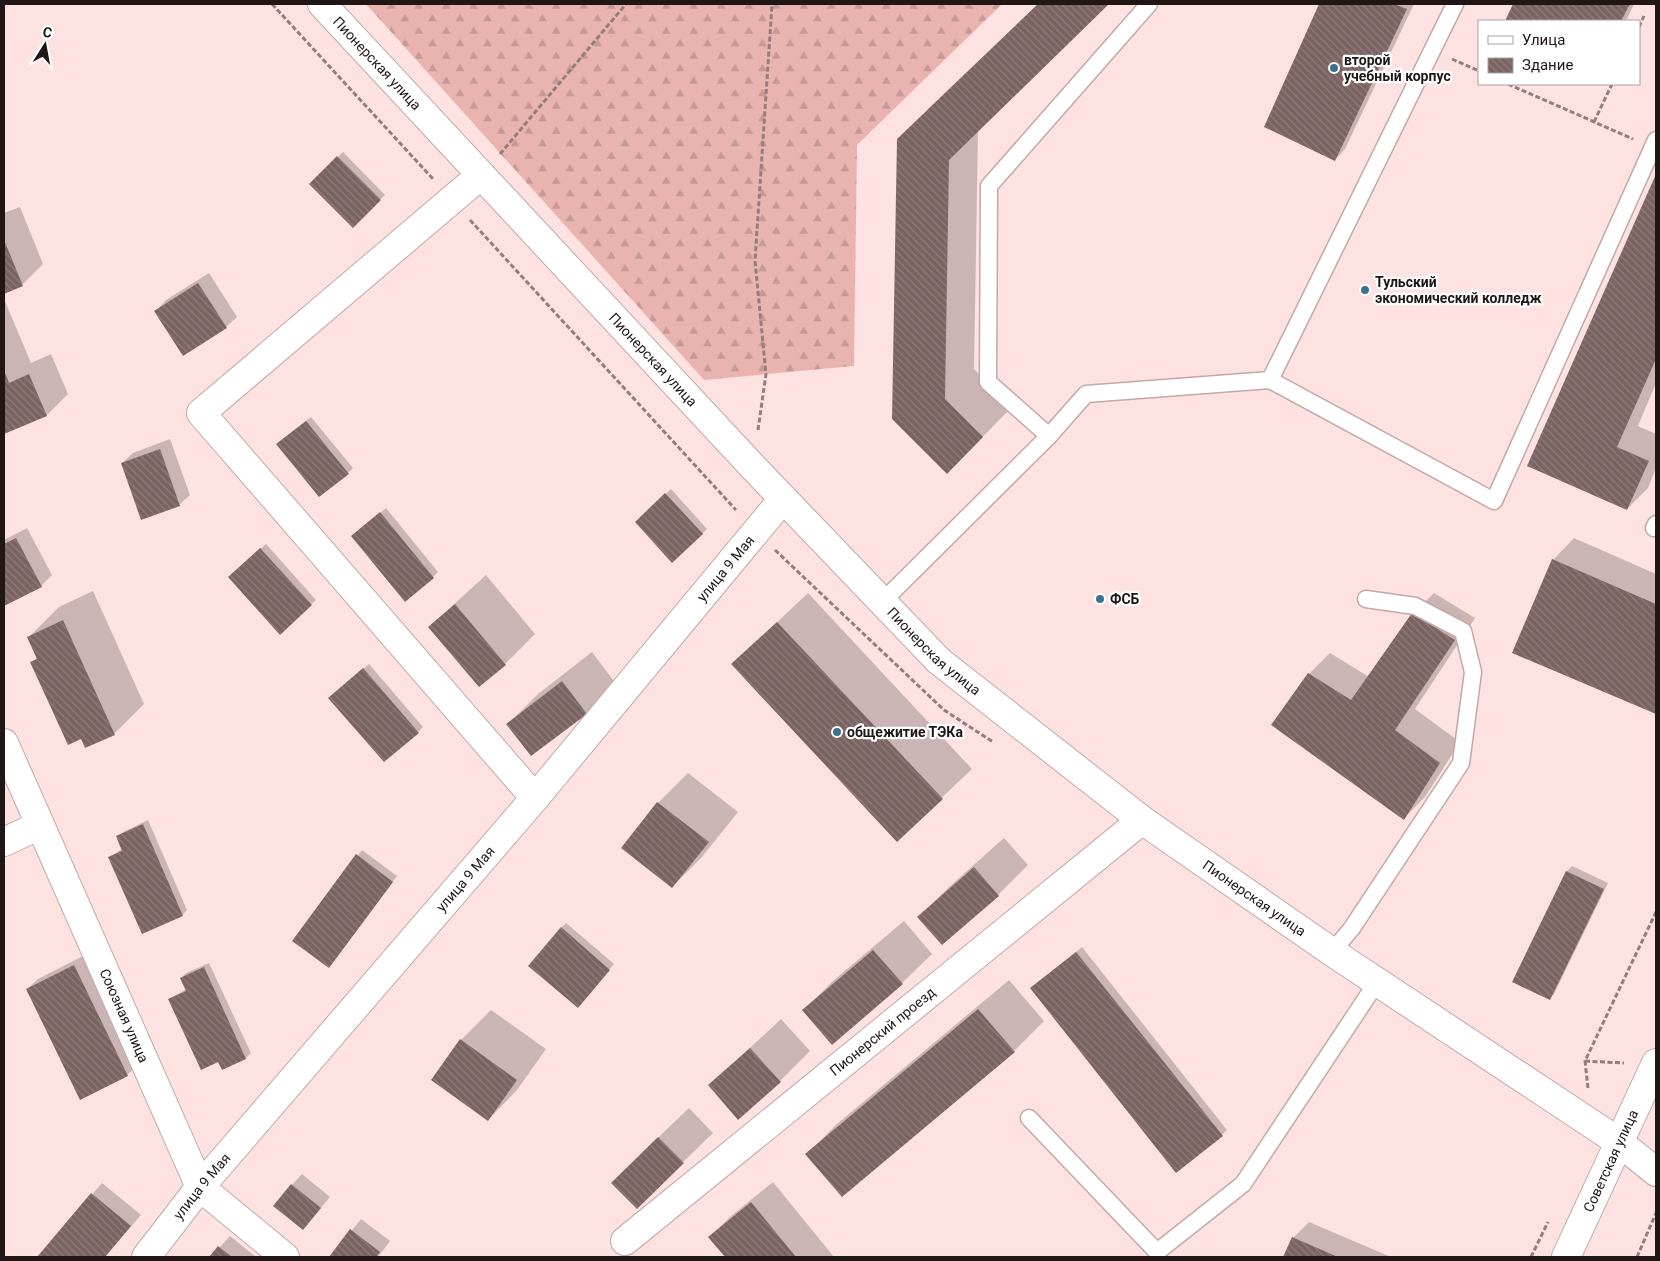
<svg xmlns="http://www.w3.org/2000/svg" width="1660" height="1261" viewBox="0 0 1660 1261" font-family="Roboto,sans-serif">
<defs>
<pattern id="forest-firs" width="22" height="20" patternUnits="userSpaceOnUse" patternTransform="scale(1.25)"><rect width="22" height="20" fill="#e9b3b0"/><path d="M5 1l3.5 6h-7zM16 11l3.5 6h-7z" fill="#c79996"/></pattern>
<pattern id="building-back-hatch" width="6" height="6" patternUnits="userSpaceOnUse" patternTransform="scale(1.25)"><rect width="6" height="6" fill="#7b6362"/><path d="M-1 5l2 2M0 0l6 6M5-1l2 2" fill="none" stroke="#8e7d7c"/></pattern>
</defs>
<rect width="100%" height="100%" fill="#fee2e1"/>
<path fill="url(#forest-firs)" d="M366,4H1002L857,145L854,366L704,380Z"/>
<g fill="#0003">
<path d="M1038,4H1107L978,130L974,369L1012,407L947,473L928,109Z"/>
<path d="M1320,4H1414L1345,149L1335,160L1265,126Z"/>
<path d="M1514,4H1634L1626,21H1506Z"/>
<path d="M343,152L385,195L353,226L310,184Z"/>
<path d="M1656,177V383L1638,426L1656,434V468L1648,488L1627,509L1528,465Z"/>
<path d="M20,207L43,264L22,285L4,293V213Z"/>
<path d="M209,273L237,317L226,327L156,311L166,300Z"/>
<path d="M4,299L31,363L51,354L68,394L47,415L4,433Z"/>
<path d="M311,417L353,468L348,473L283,439Z"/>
<path d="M170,439L190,495L179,505L122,463L133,453Z"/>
<path d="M671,489L707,529L702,534L636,522Z"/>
<path d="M386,508L438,572L433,577L358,531Z"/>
<path d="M27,528L52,575L41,586L4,605V540Z"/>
<path d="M1574,538L1656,574V713L1513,652L1553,560Z"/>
<path d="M266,544L316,600L280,633L235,572Z"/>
<path d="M486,575L535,634L505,664L479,686L429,627Z"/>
<path d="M93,591L144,704L114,734L32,663L38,656L29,637L59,607Z"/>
<path d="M808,593L972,769L897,840L733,664Z"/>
<path d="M1434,593L1475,618L1415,709L1460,742L1425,797L1404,818L1309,674L1330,653L1369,677L1413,614Z"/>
<path d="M592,652L616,684L586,713L508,724L538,694Z"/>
<path d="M369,664L423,727L418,732L335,693Z"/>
<path d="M688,773L738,812L702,857L672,887L658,803Z"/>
<path d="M148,820L187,910L182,915L110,857L123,848L118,837L123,832Z"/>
<path d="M1004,838L1028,865L998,895L919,917L949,887Z"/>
<path d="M362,850L397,876L334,961L294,940Z"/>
<path d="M1572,866L1608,883L1554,994L1549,999L1514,982L1567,871Z"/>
<path d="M904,921L932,954L902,983L804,1010L834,980Z"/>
<path d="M566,923L614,964L582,1001L561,928Z"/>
<path d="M1082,947L1227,1130L1222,1135L1031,988Z"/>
<path d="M85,955L138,1065L127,1075L27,989L38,979Z"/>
<path d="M209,963L251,1053L246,1058L219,1060L170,999L186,989L181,978L186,973Z"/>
<path d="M1009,980L1044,1021L1014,1051L807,1154L837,1124Z"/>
<path d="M491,1010L546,1049L517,1090L488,1120L461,1040Z"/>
<path d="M781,1019L810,1051L780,1081L709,1086Z"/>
<path d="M689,1108L713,1133L683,1162L642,1153Z"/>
<path d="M302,1174L330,1197L303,1229L292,1185Z"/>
<path d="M773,1182L834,1257H727L710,1237L731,1216Z"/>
<path d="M102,1183L141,1215L105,1257H38Z"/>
<path d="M361,1219L390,1241L378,1257H330Z"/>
<path d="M1309,1222L1391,1257H1285L1293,1238Z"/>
<path d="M230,1236L256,1257H211Z"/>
</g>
<g fill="url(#building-back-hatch)">
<path d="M1038,4H1109L949,160L945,399L983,437L947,474L892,419L897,139Z"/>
<path d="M1319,4H1394L1407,9L1335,161L1264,127Z"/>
<path d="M1513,4H1630L1621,21H1505Z"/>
<path d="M337,156L381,200L353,228L309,184Z"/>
<path d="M1656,174V359L1617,447L1649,461L1627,510L1527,466Z"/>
<path d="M4,240L23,286L4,294Z"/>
<path d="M198,283L227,328L183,356L154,311Z"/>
<path d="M4,370L9,383L29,374L47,416L4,434Z"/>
<path d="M306,421L349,474L319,497L276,444Z"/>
<path d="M160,449L180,506L141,520L121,463Z"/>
<path d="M665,493L703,534L672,563L635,522Z"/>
<path d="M380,512L434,578L405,602L351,536Z"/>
<path d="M16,538L42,587L4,606V544Z"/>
<path d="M260,548L312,605L280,635L228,577Z"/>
<path d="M1552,559L1656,604V714L1512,653Z"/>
<path d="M455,604L506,665L479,687L428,627Z"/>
<path d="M1412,613L1455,640L1395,730L1440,763L1404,820L1271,725L1308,673L1351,700Z"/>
<path d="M63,620L115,735L85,748L81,739L68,745L30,662L37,659L27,637Z"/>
<path d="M777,622L943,799L897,842L731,664Z"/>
<path d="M363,668L419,733L384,762L328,698Z"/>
<path d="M562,681L587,714L531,756L506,724Z"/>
<path d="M657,802L709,842L672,888L621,848Z"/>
<path d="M143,824L183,916L142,934L108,857L122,851L116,836Z"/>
<path d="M356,854L393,882L329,968L292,941Z"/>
<path d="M974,867L999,896L942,945L917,917Z"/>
<path d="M1566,871L1604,889L1550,1000L1512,982Z"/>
<path d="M561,927L610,970L578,1008L528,966Z"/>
<path d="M873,950L903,984L832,1045L802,1010Z"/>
<path d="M1076,952L1223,1136L1176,1173L1030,988Z"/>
<path d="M74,965L128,1076L80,1100L26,989Z"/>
<path d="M204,967L246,1059L222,1070L218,1062L201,1070L168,999L186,991L180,978Z"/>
<path d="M978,1009L1015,1052L842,1197L805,1154Z"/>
<path d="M460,1039L517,1080L488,1121L431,1080Z"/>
<path d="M750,1048L781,1082L738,1120L708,1085Z"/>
<path d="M658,1137L684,1163L637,1209L611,1183Z"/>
<path d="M291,1184L321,1208L303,1230L273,1206Z"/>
<path d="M91,1193L131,1226L105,1257H37Z"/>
<path d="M751,1202L796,1257H725L708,1237Z"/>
<path d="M350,1229L380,1252L376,1257H329Z"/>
<path d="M1292,1237L1338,1257H1283Z"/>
<path d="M218,1246L232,1257H209Z"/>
</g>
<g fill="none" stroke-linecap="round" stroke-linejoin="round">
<defs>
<g id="service">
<path d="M1270,380L1455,4"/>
<path d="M1049,436L988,382L989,186L1149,4"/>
<path d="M1654,528L1656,524"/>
<path d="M882,602L1049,436L1086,394L1270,380L1494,501L1656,140"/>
<path d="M1332,952L1352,928L1461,763L1473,672L1463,631L1415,606L1366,599"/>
<path d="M1029,1118L1157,1252L1243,1184L1377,982"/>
</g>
<g id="minor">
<path id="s1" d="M322,4L753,467L939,661L1142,820L1332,952L1619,1142L1656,1172"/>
<path d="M481,175L201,413L535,798"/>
<path id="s2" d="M4,743L200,1187L285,1257"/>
<path d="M4,842L40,825"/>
<path id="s3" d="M625,1241L1142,820"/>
<path id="s4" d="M146,1257L200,1187L535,798L783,499"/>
</g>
<g id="primary">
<path id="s5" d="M1566,1257L1656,1063"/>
</g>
</defs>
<use href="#service" stroke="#c3a8a7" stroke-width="19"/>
<use href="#minor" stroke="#c3a8a7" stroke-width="30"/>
<use href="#primary" stroke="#c3a8a7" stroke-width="30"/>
<g stroke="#917e7d" stroke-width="3" stroke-dasharray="5 2.5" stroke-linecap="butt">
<path d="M272,4L434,180"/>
<path d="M1639,27L1644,16"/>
<path d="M1452,59L1479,71"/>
<path d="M1508,84L1633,139"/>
<path d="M1594,122L1612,84"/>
<path d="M500,154L626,4"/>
<path d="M470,220L736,510"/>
<path d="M758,430L766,374L755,261L772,4"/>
<path d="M775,550L944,710L993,742"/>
<path d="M1585,1061L1624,1063"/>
<path d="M1588,1088L1585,1061L1656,912"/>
<path d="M1531,1257L1548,1222"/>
<path d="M1637,1257L1656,1213"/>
</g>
<use href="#service" stroke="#fff" stroke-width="16"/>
<use href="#minor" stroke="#fff" stroke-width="28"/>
<use href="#primary" stroke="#fff" stroke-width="28"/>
</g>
<g fill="#3b718d" stroke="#fff" stroke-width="2">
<circle cx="1334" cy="68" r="5"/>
<circle cx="1365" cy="290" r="5"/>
<circle cx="1100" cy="599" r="5"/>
<circle cx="837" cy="732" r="5"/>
</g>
<g text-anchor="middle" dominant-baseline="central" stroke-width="4.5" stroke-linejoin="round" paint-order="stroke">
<g font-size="14" font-weight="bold" fill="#1f1615" stroke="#fff" text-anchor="start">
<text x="1344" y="60">второй<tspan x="1344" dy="16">учебный корпус</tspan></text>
<text x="1375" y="282">Тульский<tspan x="1375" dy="16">экономический колледж</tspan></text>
<text x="1110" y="599">ФСБ</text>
<text x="847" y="732">общежитие ТЭКа</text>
</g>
<g font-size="14" fill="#1f1615" stroke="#fff">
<text stroke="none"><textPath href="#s1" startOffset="81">Пионерская улица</textPath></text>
<text stroke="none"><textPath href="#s1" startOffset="486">Пионерская улица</textPath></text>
<text stroke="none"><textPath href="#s4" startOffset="900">улица 9 Мая</textPath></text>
<text stroke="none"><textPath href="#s1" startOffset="891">Пионерская улица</textPath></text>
<text stroke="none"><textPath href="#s4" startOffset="495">улица 9 Мая</textPath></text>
<text stroke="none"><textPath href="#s1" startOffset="1296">Пионерская улица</textPath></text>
<text stroke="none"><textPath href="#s2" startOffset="298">Союзная улица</textPath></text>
<text stroke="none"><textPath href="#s3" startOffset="332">Пионерский проезд</textPath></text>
<text stroke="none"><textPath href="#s5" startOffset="106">Советская улица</textPath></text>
<text stroke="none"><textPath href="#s4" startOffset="90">улица 9 Мая</textPath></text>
</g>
</g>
<rect width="1660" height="1261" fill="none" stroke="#1f1615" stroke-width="10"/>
<rect x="1478" y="20" width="162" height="65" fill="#ffffff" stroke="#a5a2a1"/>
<rect x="1488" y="36" width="25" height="8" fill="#ffffff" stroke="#a5a2a1"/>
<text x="1522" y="45" font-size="15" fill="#1f1615">Улица</text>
<rect x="1488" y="58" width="25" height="15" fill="url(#building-back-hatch)" stroke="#a5a2a1"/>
<text x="1522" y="70" font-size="15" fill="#1f1615">Здание</text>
<g transform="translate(45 45) rotate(11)" stroke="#ffffff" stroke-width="4" paint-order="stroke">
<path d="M0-4L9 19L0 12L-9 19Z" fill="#1f1615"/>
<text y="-8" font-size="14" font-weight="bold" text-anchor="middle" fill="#1f1615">С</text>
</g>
</svg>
